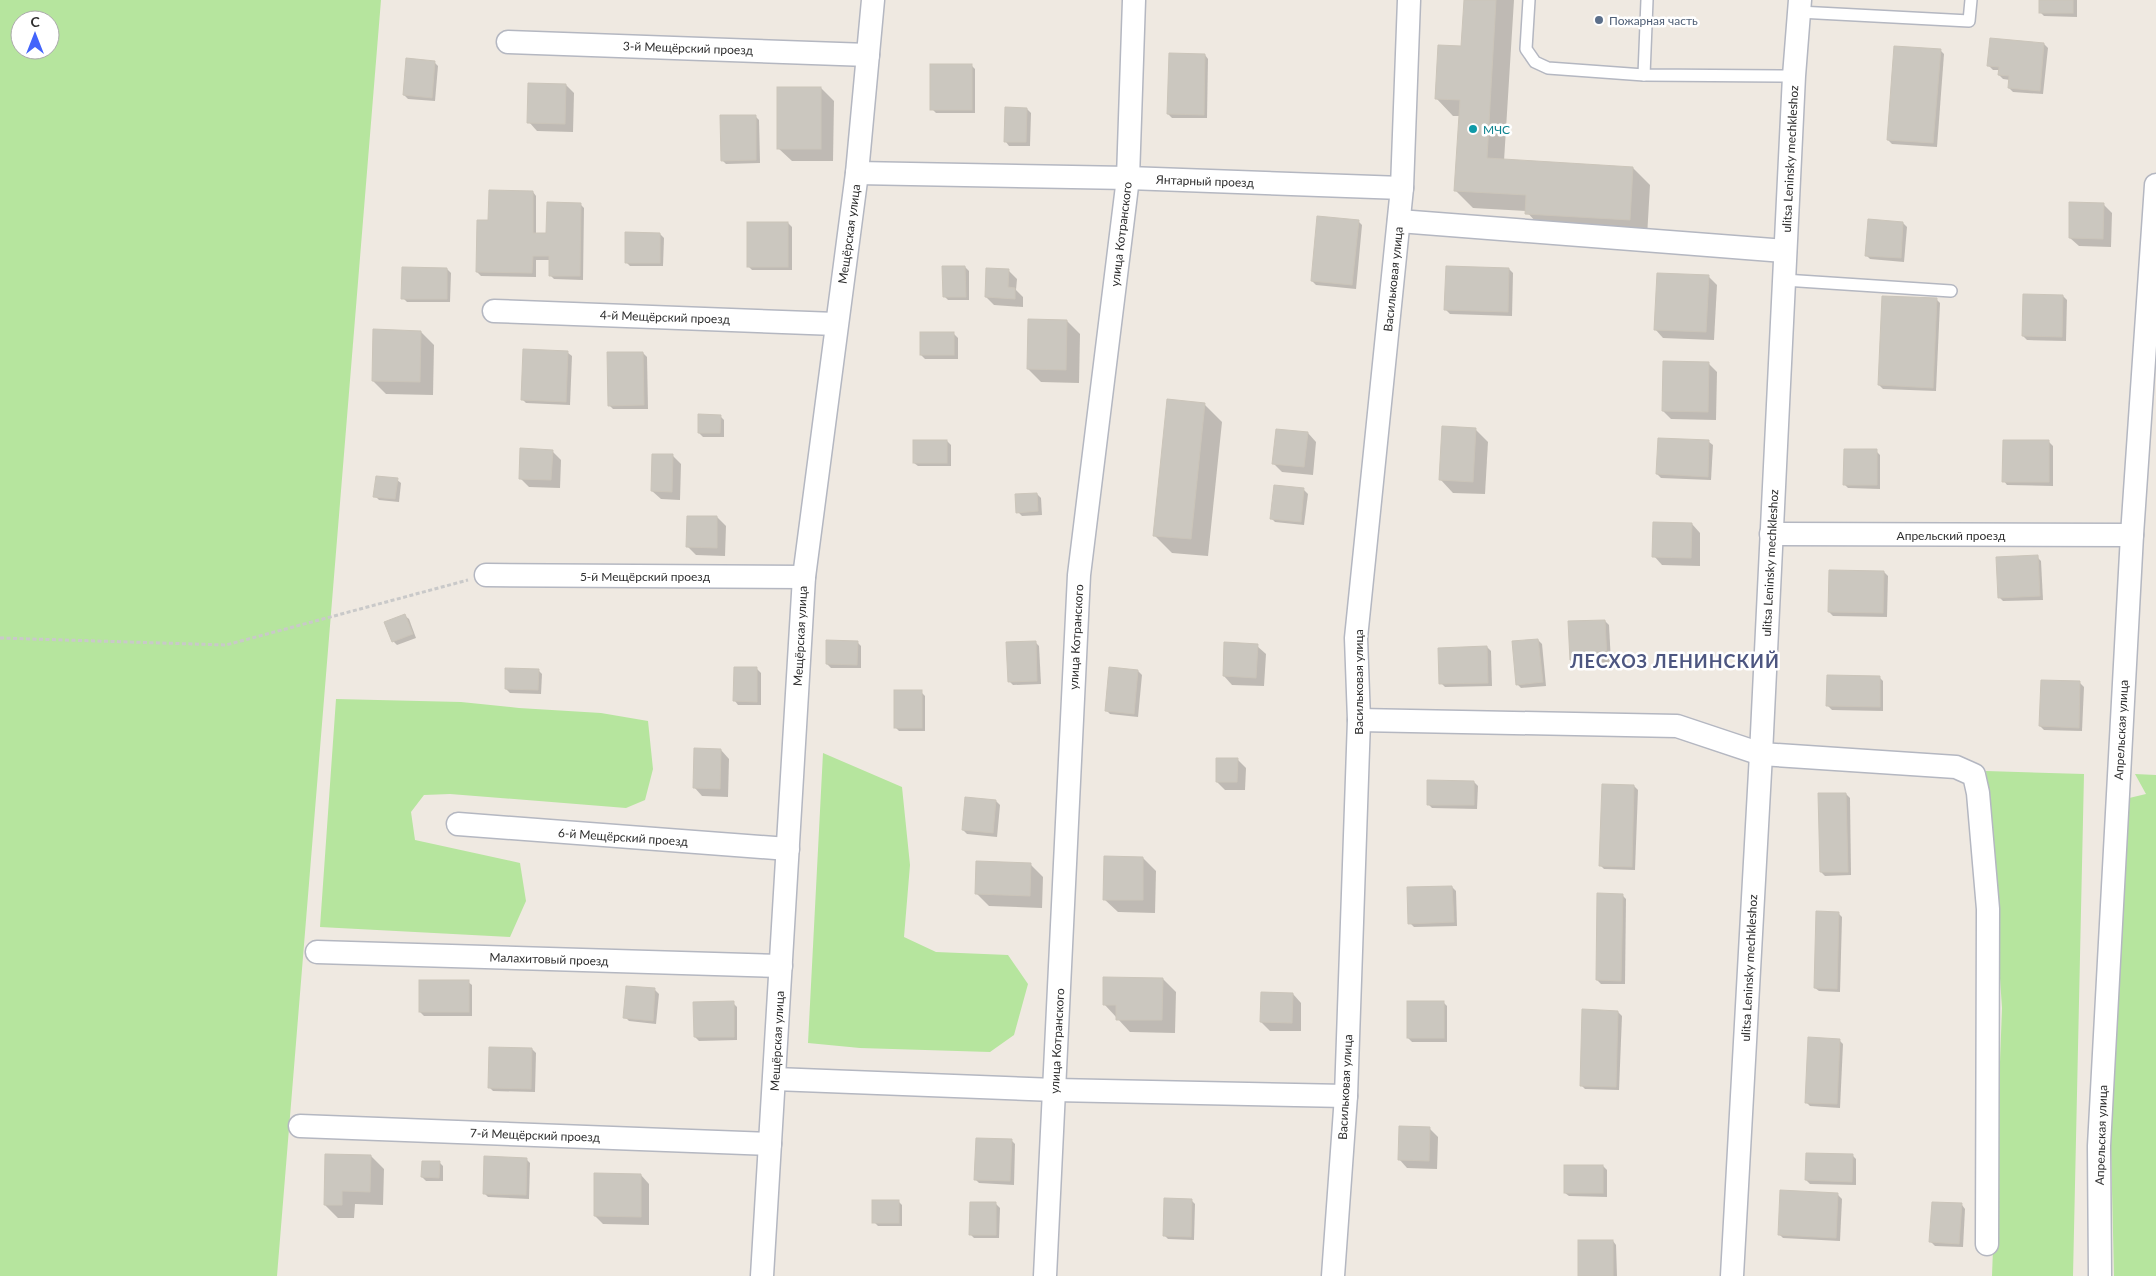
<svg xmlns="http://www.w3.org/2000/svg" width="2156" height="1276" viewBox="0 0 2156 1276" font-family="Lato,sans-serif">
<rect width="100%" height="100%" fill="#efe9e1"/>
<g fill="#b6e59e" fill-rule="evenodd">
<path d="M0,0H381L277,1276H0ZM20,20H50V50H20Z"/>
<path d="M336,699L461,702L519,708L601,713L648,721L653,769L645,800L626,808L450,794L424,795L411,812L415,840L520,863L526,901L510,937L320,927Z"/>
<path d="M823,753L902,787L910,865L904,937L936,952L1008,955L1028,984L1014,1035L990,1052L860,1048L808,1043Z"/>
<path d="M1986,771L2084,774L2073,1276H1992L2002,1008Z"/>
<path d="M2135,774L2156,775V1276H2114L2111,1145L2117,943L2125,799L2146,794Z"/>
</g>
<g fill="#0003">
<path d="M1465,0H1514L1504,161L1633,168L1650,185L1647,237L1544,231L1526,211L1473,208L1455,190L1460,116H1453L1436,98L1462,48Z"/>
<path d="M2040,0H2077V17L2044,16L2040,12Z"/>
<path d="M2044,44L2048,48L2043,94L2013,92L2009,88L2010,80L2003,79L1999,75L2000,70H1993L1989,66Z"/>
<path d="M1940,50L1944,54L1937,147L1892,144L1888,140Z"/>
<path d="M1205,55L1208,59L1207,118H1172L1168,114Z"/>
<path d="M434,62L438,66L435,101L408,99L404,95Z"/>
<path d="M971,65L975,69V113H936L932,109Z"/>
<path d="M566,85L574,93L573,132L537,131L529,122Z"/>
<path d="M821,88L834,101L833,161H792L778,148Z"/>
<path d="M1027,109L1031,113L1030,146H1009L1006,142Z"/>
<path d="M755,116L759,120L760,163L726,164L722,160Z"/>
<path d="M533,192L536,196V234H547L580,204L584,208L583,280L554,279L550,275V260H536V277L481,276L477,272L490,221Z"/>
<path d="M2103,204L2112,213L2111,247L2079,246L2070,238Z"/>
<path d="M1358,221L1362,225L1356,289L1316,285L1312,281Z"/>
<path d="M788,223L792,227V270H752L748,266Z"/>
<path d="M1903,223L1907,227L1904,262L1870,259L1866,255Z"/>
<path d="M660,234L664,238L663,266H630L626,262Z"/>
<path d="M965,267L969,271V300H948L944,296Z"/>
<path d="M447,269L451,273L450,302H407L403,298Z"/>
<path d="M1509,269L1513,273L1512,316L1450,314L1446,310Z"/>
<path d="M1008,270L1017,279L1016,290L1023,297V307L994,305L986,297Z"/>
<path d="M1708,276L1717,285L1714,340L1663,338L1655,329Z"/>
<path d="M2063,296L2067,300L2066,341L2027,340L2023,336Z"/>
<path d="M1936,299L1940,303L1936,391L1883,389L1879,385Z"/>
<path d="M1067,321L1080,334L1079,383L1041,382L1028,369Z"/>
<path d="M421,332L434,345L433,395L386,394L373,381Z"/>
<path d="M954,334L958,338V359H925L921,355Z"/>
<path d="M568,353L572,356L570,405L526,403L522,399Z"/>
<path d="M643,353L647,357L648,409H613L609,405Z"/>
<path d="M1708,363L1717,372L1716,420L1671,419L1663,411Z"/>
<path d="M1204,404L1222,422L1208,556L1172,553L1154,535Z"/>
<path d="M720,416L724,420V437H703L699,433Z"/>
<path d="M1475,429L1488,442L1485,494L1453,493L1440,479Z"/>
<path d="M1308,433L1316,442L1313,475L1282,472L1273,463Z"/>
<path d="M947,441L951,445V466H918L914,463Z"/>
<path d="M1709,442L1713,445L1711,480L1661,478L1657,474Z"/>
<path d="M2049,442L2053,446V486L2007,485L2004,481Z"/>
<path d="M552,451L561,460L560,488L529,487L520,478Z"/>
<path d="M1876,451L1880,455V489L1848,488L1844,484Z"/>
<path d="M672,455L681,464L680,500L661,499L652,491Z"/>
<path d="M397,480L401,483L399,502L379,500L375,496Z"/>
<path d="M1304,490L1308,494L1304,525L1275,522L1271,518Z"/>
<path d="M1037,494L1041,498L1042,515L1022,516L1018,512Z"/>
<path d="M717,517L726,526L725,556L696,555L688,547Z"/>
<path d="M1692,524L1700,533V566L1662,565L1654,556Z"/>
<path d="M2037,557L2041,561L2043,600L2003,601L1999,597Z"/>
<path d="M1884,572L1888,576L1887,617L1833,616L1829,612Z"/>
<path d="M405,616L409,619L416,638L397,645L393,641Z"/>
<path d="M1605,621L1609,625L1611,662L1575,664L1571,660Z"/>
<path d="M1538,640L1542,644L1546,686L1521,688L1517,684Z"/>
<path d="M857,642L861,646V668H831L827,664Z"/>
<path d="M1035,642L1039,646L1041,684L1013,685L1009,681Z"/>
<path d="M1257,646L1266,654L1264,686L1232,685L1224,676Z"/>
<path d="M1487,647L1491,651L1492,686L1445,687L1441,683Z"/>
<path d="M757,669L761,673V705H738L735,701Z"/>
<path d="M538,670L542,674L541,694L510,693L506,689Z"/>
<path d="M1138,671L1142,675L1138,717L1110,714L1106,710Z"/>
<path d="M1879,677L1883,681V711L1832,710L1828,706Z"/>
<path d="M2080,683L2084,687L2082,731L2044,730L2040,726Z"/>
<path d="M921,692L925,696V731H899L895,727Z"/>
<path d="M721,750L729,759L728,797L702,796L694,787Z"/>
<path d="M1237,759L1246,768L1245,790H1225L1217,782Z"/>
<path d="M1474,782L1478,786L1477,809L1432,808L1428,804Z"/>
<path d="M1634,786L1638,790L1635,870L1604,869L1600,865Z"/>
<path d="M1846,794L1850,798L1851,875L1825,876L1821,872Z"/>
<path d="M996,801L1000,805L997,837L967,834L963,830Z"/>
<path d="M1143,858L1156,871L1155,913L1118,912L1104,899Z"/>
<path d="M1030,864L1043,877L1042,908L989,906L976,893Z"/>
<path d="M1452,887L1456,891L1457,926L1414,927L1410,923Z"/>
<path d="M1622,895L1626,899L1625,984H1601L1597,980Z"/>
<path d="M1838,913L1842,917L1840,992L1819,991L1815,988Z"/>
<path d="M1163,979L1176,992L1175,1033L1130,1032L1104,1004Z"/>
<path d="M468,982L472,985V1016H424L420,1012Z"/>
<path d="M655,990L659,994L656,1024L629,1021L625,1017Z"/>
<path d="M1293,994L1301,1003V1031H1270L1261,1022Z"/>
<path d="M1443,1002L1447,1006V1042H1412L1408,1038Z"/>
<path d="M733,1003L737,1007V1040L699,1041L695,1037Z"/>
<path d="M1618,1012L1622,1016L1619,1090L1585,1089L1581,1085Z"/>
<path d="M1839,1040L1843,1044L1840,1108L1810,1106L1806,1102Z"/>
<path d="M532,1049L536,1053L535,1092L493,1091L489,1087Z"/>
<path d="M1429,1128L1438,1137L1437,1169L1407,1168L1399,1159Z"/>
<path d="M1011,1140L1015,1144L1014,1185L979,1183L975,1179Z"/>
<path d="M1852,1155L1856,1159V1185L1810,1184L1806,1180Z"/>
<path d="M371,1156L384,1169L383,1205L355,1204L354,1218H338L325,1205Z"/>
<path d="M526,1159L530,1163L529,1199L488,1197L484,1193Z"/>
<path d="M439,1162L443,1166V1181H426L422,1177Z"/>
<path d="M1603,1166L1607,1170V1197L1569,1196L1565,1193Z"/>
<path d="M641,1175L649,1184V1225L603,1224L595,1216Z"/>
<path d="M1838,1195L1842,1199L1840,1241L1783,1238L1779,1234Z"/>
<path d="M1191,1200L1195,1204L1194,1240L1168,1239L1164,1235Z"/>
<path d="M898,1201L902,1205V1226H878L874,1222Z"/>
<path d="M996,1204L1000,1208L999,1238H974L970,1234Z"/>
<path d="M1962,1205L1965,1209L1963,1247L1935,1246L1931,1242Z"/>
<path d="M1613,1241L1616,1245L1617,1276H1579Z"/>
</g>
<g fill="#cbc7bf" stroke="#cbc5ba">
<path d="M1464,0H1496L1487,158L1633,167L1630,220L1525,214L1526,195L1454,191L1460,100L1435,99L1438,45L1461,46Z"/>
<rect x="2039" y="0" width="34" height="13"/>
<path d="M1990,38L2044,43L2040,91L2008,88L2009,76L1998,75L1999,67L1987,66Z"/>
<path d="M1894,46L1941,49L1933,143L1887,140Z"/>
<path d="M1169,53L1205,54L1204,115L1167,114Z"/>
<path d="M406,58L435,61L432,98L403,95Z"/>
<rect x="930" y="64" width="42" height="46"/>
<path d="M528,83L566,84L565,124L527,123Z"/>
<rect x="777" y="87" width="44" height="62"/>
<path d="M1005,107L1027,108L1026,142H1004Z"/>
<path d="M720,115H756V160L721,161Z"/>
<path d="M489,190L533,191V233H546L547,202L581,203L580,276H549V256H533L532,273L476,272L477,220H488Z"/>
<path d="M2069,202L2104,203L2103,239L2069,238Z"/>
<path d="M1317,216L1359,220L1352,285L1311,281Z"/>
<path d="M1868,219L1903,222L1901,258L1865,256Z"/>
<rect x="747" y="222" width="41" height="45"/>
<path d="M625,232L660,233V263H625Z"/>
<path d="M942,266H965L966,297H943Z"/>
<path d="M1446,266L1509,268L1508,312L1444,310Z"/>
<path d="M402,267L447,268V299H401Z"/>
<path d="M986,268L1009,269L1008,287L1015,288V299L985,297Z"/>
<path d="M1657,273L1709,275L1706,332L1654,330Z"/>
<path d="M2023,294L2063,295L2062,337L2022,336Z"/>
<path d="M1882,296L1937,298L1933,388L1878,385Z"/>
<path d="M1028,319L1067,320L1066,370L1027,369Z"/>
<path d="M373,329L421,331L420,382L372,381Z"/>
<rect x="920" y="332" width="34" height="23"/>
<path d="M523,349L568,351L566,402L521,400Z"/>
<path d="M607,352H643L644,405L608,406Z"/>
<path d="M1663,361L1709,362L1708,412L1662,411Z"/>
<path d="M1167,399L1205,403L1191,539L1153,536Z"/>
<path d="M698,414L721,415L720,433H698Z"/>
<path d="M1442,426L1476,428L1473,482L1439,480Z"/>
<path d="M1276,429L1308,432L1304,467L1272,464Z"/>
<path d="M1658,438L1709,440L1708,477L1656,474Z"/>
<rect x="913" y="440" width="34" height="23"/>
<path d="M2003,440H2049V482H2002Z"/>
<path d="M520,448L553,450L551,480L519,479Z"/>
<path d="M1844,449H1877V485H1843Z"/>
<path d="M652,454H673L672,492L651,491Z"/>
<path d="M376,476L398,478L395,499L373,497Z"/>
<path d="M1274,485L1304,488L1301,522L1270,519Z"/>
<path d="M1037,493L1038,511L1016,513L1015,494Z"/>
<path d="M687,516H717V548L686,547Z"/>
<path d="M1653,522L1692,523L1691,558L1652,557Z"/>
<path d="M2038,555L2040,596L1998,598L1996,557Z"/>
<path d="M1829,570L1884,571L1883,613L1828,612Z"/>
<path d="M405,614L413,634L392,642L384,622Z"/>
<path d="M1605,620L1607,659L1570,660L1568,621Z"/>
<path d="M1538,639L1543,682L1516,685L1512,641Z"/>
<path d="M826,640L858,641L857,665L826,664Z"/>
<path d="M1036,641L1037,681L1008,682L1006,642Z"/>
<path d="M1224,642L1258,644L1256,678L1223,676Z"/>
<path d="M1487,646L1488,683L1439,684L1438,648Z"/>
<path d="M734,667H757V702L733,701Z"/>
<path d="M1109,667L1138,670L1134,714L1105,711Z"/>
<path d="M505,668L539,669L538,690L505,689Z"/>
<path d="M1827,675L1880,676V707L1826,706Z"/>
<path d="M2041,680L2080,681L2079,728L2039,726Z"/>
<rect x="894" y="690" width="28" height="38"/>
<path d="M694,748L721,749L720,789L693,788Z"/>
<path d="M1216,758H1238L1237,782H1216Z"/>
<path d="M1427,780L1474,781V805H1427Z"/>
<path d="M1602,784L1634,785L1632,867L1599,866Z"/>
<path d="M1818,793H1846L1848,872H1820Z"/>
<path d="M965,797L996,800L993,833L962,830Z"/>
<path d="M1104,856L1143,857V900H1103Z"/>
<path d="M976,861L1031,863L1030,896L975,894Z"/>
<path d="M1452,886L1454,922L1408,924L1407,887Z"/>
<path d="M1597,893L1623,894L1621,981L1596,980Z"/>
<path d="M1816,911L1839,912L1837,989L1814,988Z"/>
<path d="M1103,977L1163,978L1162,1020H1116V1005H1103Z"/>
<rect x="419" y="980" width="50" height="32"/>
<path d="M626,986L655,988L653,1021L623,1018Z"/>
<path d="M1261,992L1293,993L1292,1023L1260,1022Z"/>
<path d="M734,1001V1037H694L693,1002Z"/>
<rect x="1407" y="1001" width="37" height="37"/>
<path d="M1582,1009L1618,1011L1616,1087L1580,1086Z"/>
<path d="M1808,1037L1840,1039L1837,1104L1805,1103Z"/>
<path d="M489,1047L532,1048L531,1089L488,1088Z"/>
<path d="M1399,1126L1430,1127L1429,1161L1398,1160Z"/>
<path d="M976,1138L1012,1139L1010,1181L974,1180Z"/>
<path d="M1806,1153L1853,1154L1852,1182L1805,1180Z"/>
<path d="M325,1154L371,1155L370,1192L342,1191V1205H324Z"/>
<path d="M484,1156L527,1158L526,1195L483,1194Z"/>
<path d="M422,1161H440L439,1178L421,1177Z"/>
<rect x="1564" y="1165" width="39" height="28"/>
<path d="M594,1173L641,1174V1217L594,1216Z"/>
<path d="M1780,1190L1838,1193L1836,1238L1778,1235Z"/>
<path d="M1164,1198L1192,1199L1191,1237L1163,1236Z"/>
<rect x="872" y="1200" width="27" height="23"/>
<path d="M970,1202H996V1235H969Z"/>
<path d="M1932,1202L1962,1203L1959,1244L1929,1242Z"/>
<rect x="1578" y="1240" width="35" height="36"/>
</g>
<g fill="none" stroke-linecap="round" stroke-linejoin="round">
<defs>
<g id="lane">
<path d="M1529,0L1526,49L1535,62L1548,68L1644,75L1794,76"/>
<path d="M1799,12L1969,21L1971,0"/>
<path d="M1644,75L1647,0"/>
<path d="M1784,280L1951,291"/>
</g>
<g id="street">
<path d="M508,42L868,55"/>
<path d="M857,173L1128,178L1402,188"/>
<path d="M1399,221L1785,251"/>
<path d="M494,311L836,324"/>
<path d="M1771,534L2132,535"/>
<path d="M486,575L804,577"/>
<path d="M1359,720L1677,726L1761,754L1956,767L1974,775L1978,793L1988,909L1987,1244"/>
<path d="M458,824L788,849"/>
<path d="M317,952L781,966"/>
<path d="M775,1079L1055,1090L1346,1096"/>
<path d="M300,1126L770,1144"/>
<path d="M762,1276L804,577L857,173L873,0"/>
<path d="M1045,1276L1079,575L1128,178L1134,0"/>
<path d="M1333,1276L1346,1096L1359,720L1356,638L1402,188L1409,0"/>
<path d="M1732,1276L1761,754L1794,76L1800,0"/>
<path d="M2100,1276L2099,1146L2132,535L2156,185"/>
</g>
</defs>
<use href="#lane" stroke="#b4b7c1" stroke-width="14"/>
<use href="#street" stroke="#b4b7c1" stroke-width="25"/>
<path stroke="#c9c9c9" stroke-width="3" stroke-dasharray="4 2.5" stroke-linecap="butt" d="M0,638L226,645L468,580"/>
<use href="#lane" stroke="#fff" stroke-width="11"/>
<use href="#street" stroke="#fff" stroke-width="22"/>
</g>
<circle fill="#5c6f8a" stroke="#fff" stroke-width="2" cx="1599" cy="20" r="5"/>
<circle fill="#0f9aa8" stroke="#fff" stroke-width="2" cx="1473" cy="129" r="5"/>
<g text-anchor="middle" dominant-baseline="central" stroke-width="5" stroke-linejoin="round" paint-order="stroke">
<g font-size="12" fill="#4e5e75" stroke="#fff" text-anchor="start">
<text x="1609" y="20">Пожарная часть</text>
</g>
<g font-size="12" fill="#2e2e2e" stroke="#fff">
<text transform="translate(688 48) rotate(2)">3-й Мещёрский проезд</text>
<text transform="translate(1790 159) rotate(-87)">ulitsa Leninsky mechkleshoz</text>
<text transform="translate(1205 181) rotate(2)">Янтарный проезд</text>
<text transform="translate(849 234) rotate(-82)">Мещёрская улица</text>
<text transform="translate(1121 234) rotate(-83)">улица Котранского</text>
<text transform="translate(1393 279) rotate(-84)">Васильковая улица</text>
<text transform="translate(665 317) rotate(2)">4-й Мещёрский проезд</text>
<text x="1951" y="535">Апрельский проезд</text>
<text transform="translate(1770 563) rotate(-87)">ulitsa Leninsky mechkleshoz</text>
<text x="645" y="576">5-й Мещёрский проезд</text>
<text transform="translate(800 636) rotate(-87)">Мещёрская улица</text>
<text transform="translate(1076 637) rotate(-87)">улица Котранского</text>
<text transform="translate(1358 682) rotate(-90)">Васильковая улица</text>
<text transform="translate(2121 730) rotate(-87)">Апрельская улица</text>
<text transform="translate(623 837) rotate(4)">6-й Мещёрский проезд</text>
<text transform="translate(549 959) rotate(2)">Малахитовый проезд</text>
<text transform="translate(1749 968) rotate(-87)">ulitsa Leninsky mechkleshoz</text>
<text transform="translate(777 1041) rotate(-87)">Мещёрская улица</text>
<text transform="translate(1057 1041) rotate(-87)">улица Котранского</text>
<text transform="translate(1345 1087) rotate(-87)">Васильковая улица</text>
<text transform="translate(535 1135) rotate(2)">7-й Мещёрский проезд</text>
<text transform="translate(2101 1135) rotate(-88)">Апрельская улица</text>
</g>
<g font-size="12" fill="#0d838f" stroke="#fff" text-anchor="start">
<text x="1483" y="129">МЧС</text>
</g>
<g font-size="18" font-weight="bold" letter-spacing="1" fill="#4d5680" stroke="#fff">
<text x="1675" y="661">ЛЕСХОЗ ЛЕНИНСКИЙ</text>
</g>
</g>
<g transform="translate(35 35)"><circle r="24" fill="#ffffff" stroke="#ababab"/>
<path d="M0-4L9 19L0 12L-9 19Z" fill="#4264fb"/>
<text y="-8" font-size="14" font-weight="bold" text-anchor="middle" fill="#2e2e2e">С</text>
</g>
</svg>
